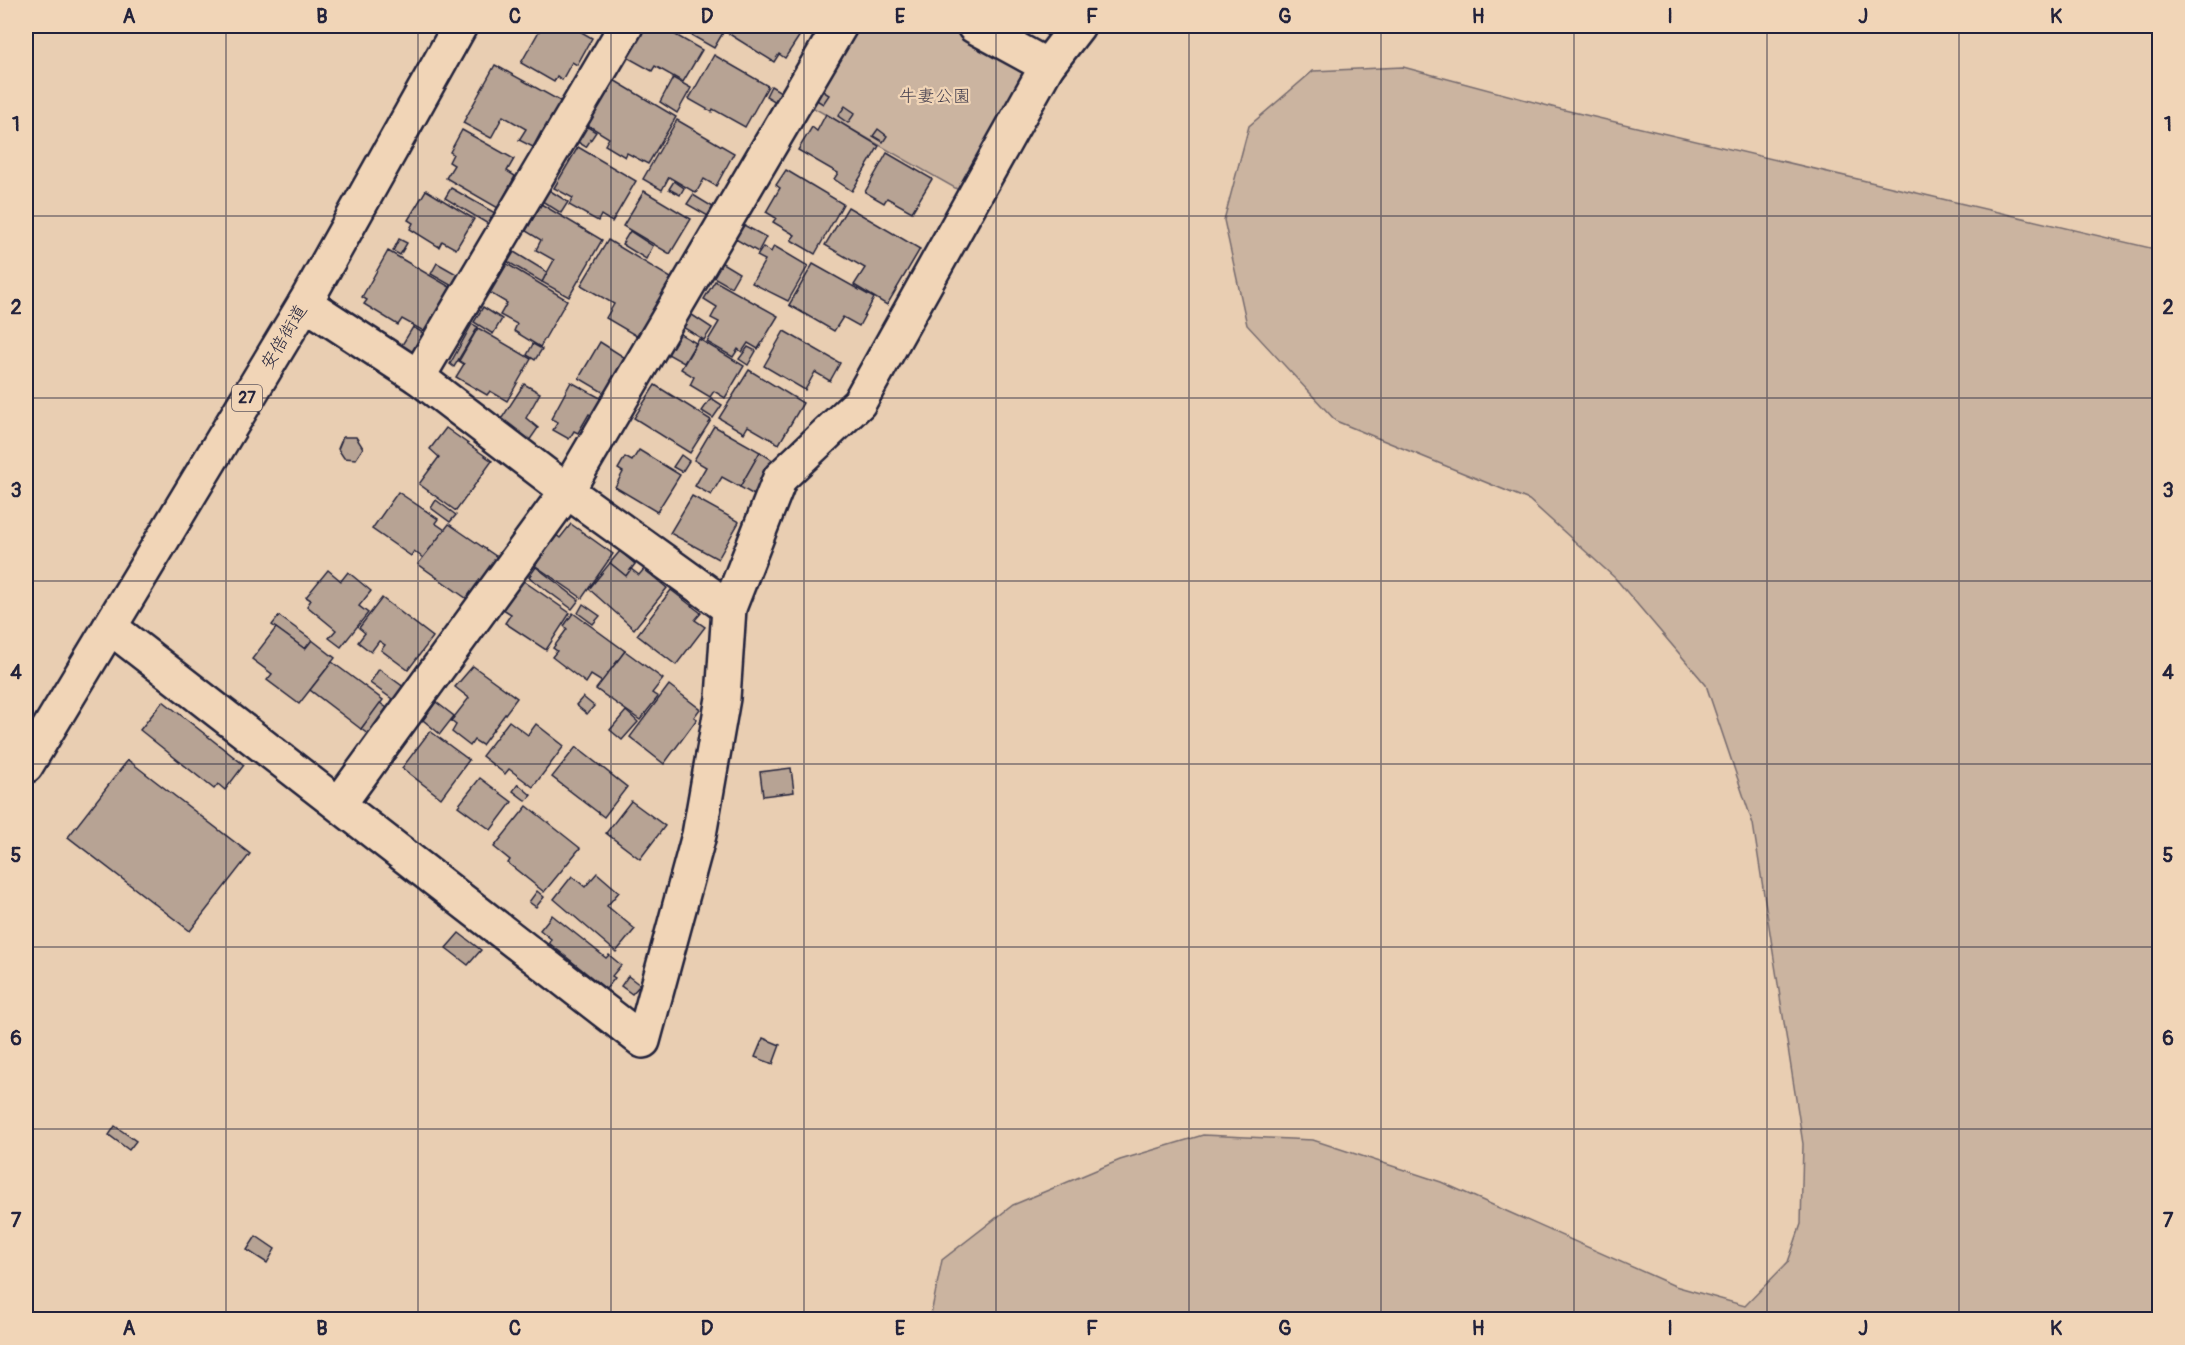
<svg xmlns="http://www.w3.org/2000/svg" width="2185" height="1345" viewBox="0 0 2185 1345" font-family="Pangolin,'Klee One',sans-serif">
<rect width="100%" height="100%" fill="#e9ceb2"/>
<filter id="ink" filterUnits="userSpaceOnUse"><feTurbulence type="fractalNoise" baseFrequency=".0167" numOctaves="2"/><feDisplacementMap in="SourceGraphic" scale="12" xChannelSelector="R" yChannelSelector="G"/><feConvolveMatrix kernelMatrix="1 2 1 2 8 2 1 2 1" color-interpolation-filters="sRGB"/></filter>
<g filter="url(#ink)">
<g fill="#cbb4a0" stroke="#766b6e" stroke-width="1.5">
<path d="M849,26H957L1032,69L962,192L805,103Z"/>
<path d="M1403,67L1556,108L2159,250V1319H930L942,1260L1013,1205L1120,1160L1203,1135L1313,1140L1441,1182L1675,1286L1745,1306L1788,1262L1801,1224L1803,1144L1753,824L1706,685L1615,578L1529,500L1336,421L1247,325L1224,220L1249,126L1313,71Z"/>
</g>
<g fill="#b7a394" stroke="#22223b" stroke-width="1.5">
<path d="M542,26H571L592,38L577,65L572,62L562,80L557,76L554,82L521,63Z"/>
<path d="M643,26H660L702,50L683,82L655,66L652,71L625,56Z"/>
<path d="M695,26H727L714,48L691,35Z"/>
<path d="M730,26H798L804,29L785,58L779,54L774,62L726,32Z"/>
<path d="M1032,26H1054L1048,36Z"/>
<path d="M714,55L768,86L745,127L713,109L712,112L689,99Z"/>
<path d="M495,65L562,102L545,134L541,132L533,147L519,140L526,129L503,116L491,138L463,123Z"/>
<path d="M673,78L691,88L677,113L660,102Z"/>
<path d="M612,79L676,117L648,164L627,153L625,157L605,145L609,138L586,124Z"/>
<path d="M771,86L781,92L776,102L766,96Z"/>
<path d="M821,90L829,95L823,104L815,99Z"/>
<path d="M845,106L855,113L848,123L838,116Z"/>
<path d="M826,114L879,146L852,191L834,179L838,173L798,150L812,127L817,131Z"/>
<path d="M677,120L734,153L716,186L704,179L696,193L669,177L662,190L643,179Z"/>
<path d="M586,126L596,132L586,147L576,141Z"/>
<path d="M878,129L887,136L883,142L873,136Z"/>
<path d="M462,130L514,159L507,171L515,176L498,208L446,178L454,165L449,162L453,154L450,152Z"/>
<path d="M578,147L636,181L612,222L601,215L598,221L569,205L573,198L554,188Z"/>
<path d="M887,153L932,179L912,212L887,198L884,203L865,192Z"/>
<path d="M786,170L843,204L815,254L791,240L795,235L773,222L776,218L766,212L780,188L776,185Z"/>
<path d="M674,181L684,188L680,195L669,189Z"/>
<path d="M451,188L495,213L488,224L445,198Z"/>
<path d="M426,190L474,219L456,249L442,241L439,247L410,229L413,223L408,220Z"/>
<path d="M549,190L568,202L561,213L542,201Z"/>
<path d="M644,191L691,219L670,254L623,226Z"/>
<path d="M693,195L713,207L708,216L687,204Z"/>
<path d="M541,204L602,240L569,297L542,282L554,260L536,250L541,240L526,231Z"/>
<path d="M848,207L920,249L887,305L854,285L865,268L825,245Z"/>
<path d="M740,223L766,237L758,252L732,237Z"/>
<path d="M630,231L653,246L646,259L622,244Z"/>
<path d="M399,239L407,243L400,255L393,251Z"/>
<path d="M608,240L671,278L664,291L666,293L640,338L606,318L614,304L581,285Z"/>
<path d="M774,246L808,266L788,301L752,283L765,260L757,256L763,247L771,252Z"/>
<path d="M388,251L455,290L429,334L402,319L398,325L364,304L367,300L362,297Z"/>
<path d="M514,252L547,272L542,282L508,262Z"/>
<path d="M719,261L739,273L731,287L710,275Z"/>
<path d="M437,263L460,276L454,287L431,274Z"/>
<path d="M507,264L567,300L540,347L514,331L517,324L500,315L507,303L490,293Z"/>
<path d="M813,264L874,298L859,326L843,317L834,331L789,305Z"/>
<path d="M715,281L778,316L758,349L748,343L742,352L738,349L733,357L707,342L719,322L711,318L717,307L704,299Z"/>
<path d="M483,307L502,319L493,334L474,322Z"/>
<path d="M689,313L712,328L704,340L681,326Z"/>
<path d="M472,324L478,327L454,367L450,364Z"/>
<path d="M413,327L428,336L419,352L407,354L400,348Z"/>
<path d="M478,328L531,359L507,401L490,391L487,395L456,377L464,364L459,361Z"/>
<path d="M784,331L840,363L830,381L815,372L805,390L764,366Z"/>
<path d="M677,332L696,343L684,363L666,353Z"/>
<path d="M699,339L744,366L725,398L714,391L710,397L690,385L694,377L681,369Z"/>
<path d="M600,342L627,359L606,394L579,378Z"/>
<path d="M533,344L542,349L535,360L527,355Z"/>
<path d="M748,347L756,351L748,365L739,359Z"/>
<path d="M749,370L803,403L779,444L748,426L744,433L719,418Z"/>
<path d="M571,382L604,400L594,417L589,414L578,433L574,431L569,439L553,430L558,422L551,419Z"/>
<path d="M524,384L540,393L526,418L538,428L529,441L500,421Z"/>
<path d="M655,385L711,420L690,453L634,418Z"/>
<path d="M711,398L722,405L713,418L702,411Z"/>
<path d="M714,426L760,452L740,487L722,477L711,495L695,486L706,467L694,460Z"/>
<path d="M446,428L492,461L456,511L419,484L439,457L430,449Z"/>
<path d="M343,437H356L363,448L356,459L344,458L338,449Z"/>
<path d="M639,450L680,475L657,512L615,487L623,472L618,469L625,457L632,461Z"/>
<path d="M760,452L774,461L754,495L740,487Z"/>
<path d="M681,455L689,461L682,472L673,467Z"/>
<path d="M398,492L438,519L435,523L445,530L423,558L414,551L411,556L372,529Z"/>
<path d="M692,496L739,522L718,559L670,533Z"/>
<path d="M436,500L456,515L450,522L431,508Z"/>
<path d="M449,524L500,559L470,601L418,564Z"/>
<path d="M571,524L613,554L582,598L533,564L555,534L560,538Z"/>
<path d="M620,551L635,564L626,576L610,563Z"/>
<path d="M610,563L626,576L631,569L639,575L644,569L667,588L634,629L589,589Z"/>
<path d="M536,567L579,600L572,609L529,577Z"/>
<path d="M328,570L341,581L348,572L371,591L359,606L368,613L341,647L329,638L336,630L307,606L311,600L306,597Z"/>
<path d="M522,580L570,613L546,650L505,623L511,614L503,609Z"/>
<path d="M671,590L701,613L695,620L705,627L676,665L637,635Z"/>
<path d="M382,598L433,637L408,670L381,650L385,645L379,641L371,652L358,642L365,633L359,628Z"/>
<path d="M583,604L600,616L593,624L578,613Z"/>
<path d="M573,613L625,651L602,682L591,675L586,683L552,657L557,651L553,648L567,629L564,626Z"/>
<path d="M279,616L312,640L305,649L272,625Z"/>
<path d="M276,628L305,649L312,640L335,658L299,704L267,680L272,674L252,659Z"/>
<path d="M625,651L663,679L652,693L658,697L640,720L596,689Z"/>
<path d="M332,662L383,700L361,729L310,690Z"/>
<path d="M473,666L517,698L482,745L474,740L470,746L452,732L456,725L451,721L469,698L455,687Z"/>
<path d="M379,669L405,688L395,701L370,683Z"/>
<path d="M669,685L700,709L694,717L697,719L664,764L630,737Z"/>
<path d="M583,697L594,706L587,714L576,705Z"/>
<path d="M163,701L244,765L225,790L218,784L214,789L140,730Z"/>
<path d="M436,702L454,716L440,734L423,720Z"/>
<path d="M380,703L387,708L368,734L361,729Z"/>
<path d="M626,711L638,722L622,740L610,730Z"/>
<path d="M509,721L528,735L536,724L564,746L533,787L509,769L505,774L482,756Z"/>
<path d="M430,731L469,760L441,798L402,768Z"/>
<path d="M576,747L627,787L604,817L552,777Z"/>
<path d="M128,760L250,854L190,931L68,837Z"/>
<path d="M791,768L794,792L763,796L760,772Z"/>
<path d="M480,778L512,802L491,830L458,806Z"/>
<path d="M518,784L531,795L526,801L513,791Z"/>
<path d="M631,801L665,826L640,859L606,833Z"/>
<path d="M527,806L580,848L544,892L508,863L510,860L494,847Z"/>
<path d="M597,873L619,892L607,906L635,929L616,952L554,899L572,876L585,887Z"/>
<path d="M537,891L544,897L536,907L529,902Z"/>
<path d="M552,915L606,958L609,955L621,965L612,976L615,978L606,989L549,943L551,939L540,930Z"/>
<path d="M459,933L481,950L468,965L446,948Z"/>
<path d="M628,976L640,985L632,994L621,986Z"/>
<path d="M763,1038L780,1045L773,1064L755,1057Z"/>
<path d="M115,1126L136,1141L129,1150L109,1135Z"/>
<path d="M256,1236L275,1249L267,1263L247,1250Z"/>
</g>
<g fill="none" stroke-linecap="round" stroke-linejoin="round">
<defs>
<g id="minor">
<path d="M974,26L1047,66"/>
<path d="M305,303L418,377L567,491L729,608"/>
<path d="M418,377L626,26"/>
<path d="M110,627L643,1041L699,835L723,698L729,608L780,478L859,403L1047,66L1078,26"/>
<path d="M339,804L567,491L840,26"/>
</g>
<path id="major" d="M26,766L305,303L460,26"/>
</defs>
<use href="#minor" stroke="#22223b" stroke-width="38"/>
<use href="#major" stroke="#22223b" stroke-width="38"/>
<use href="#minor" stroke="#f1d5b7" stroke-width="33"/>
<use href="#major" stroke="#f1d5b7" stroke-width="33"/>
</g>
</g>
<path fill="none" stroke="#22223b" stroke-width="1.5" stroke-opacity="0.55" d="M226,26V1320M418,26V1320M611,26V1320M804,26V1320M996,26V1320M1189,26V1320M1381,26V1320M1574,26V1320M1767,26V1320M1959,26V1320M26,216H2160M26,398H2160M26,581H2160M26,764H2160M26,947H2160M26,1129H2160"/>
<g text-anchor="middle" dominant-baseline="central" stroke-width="4.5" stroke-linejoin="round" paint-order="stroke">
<rect fill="#f1d5b7" stroke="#605860" stroke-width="1.5" x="232" y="385" width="30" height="26" rx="4.5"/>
<g font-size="16" font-weight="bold" fill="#22223b">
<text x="247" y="398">27</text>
</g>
<g font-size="18" fill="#443f4f" stroke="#f1d5b7">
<text x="935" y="96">牛妻公園</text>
</g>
<g font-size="18" fill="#22223b" stroke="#f1d5b7">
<text transform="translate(284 337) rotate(-59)">安倍街道</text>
</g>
</g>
<rect width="2185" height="1345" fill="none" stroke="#f1d5b7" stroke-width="66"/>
<rect x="33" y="33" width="2119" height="1279" fill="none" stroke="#22223b" stroke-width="2"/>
<g font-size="20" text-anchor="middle" font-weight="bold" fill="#22223b">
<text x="129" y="23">A</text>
<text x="322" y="23">B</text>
<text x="515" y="23">C</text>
<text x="707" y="23">D</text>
<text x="900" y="23">E</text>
<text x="1092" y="23">F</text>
<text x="1285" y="23">G</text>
<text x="1478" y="23">H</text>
<text x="1670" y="23">I</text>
<text x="1863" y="23">J</text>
<text x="2056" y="23">K</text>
<text x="16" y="131">1</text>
<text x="2168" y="131">1</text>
<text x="16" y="314">2</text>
<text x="2168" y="314">2</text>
<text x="16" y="497">3</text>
<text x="2168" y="497">3</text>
<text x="16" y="679">4</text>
<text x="2168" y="679">4</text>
<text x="16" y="862">5</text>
<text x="2168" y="862">5</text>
<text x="16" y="1045">6</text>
<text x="2168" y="1045">6</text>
<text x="16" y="1227">7</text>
<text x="2168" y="1227">7</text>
<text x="129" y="1335">A</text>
<text x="322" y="1335">B</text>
<text x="515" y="1335">C</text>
<text x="707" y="1335">D</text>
<text x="900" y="1335">E</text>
<text x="1092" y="1335">F</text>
<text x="1285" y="1335">G</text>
<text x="1478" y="1335">H</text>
<text x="1670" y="1335">I</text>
<text x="1863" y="1335">J</text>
<text x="2056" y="1335">K</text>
</g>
</svg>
